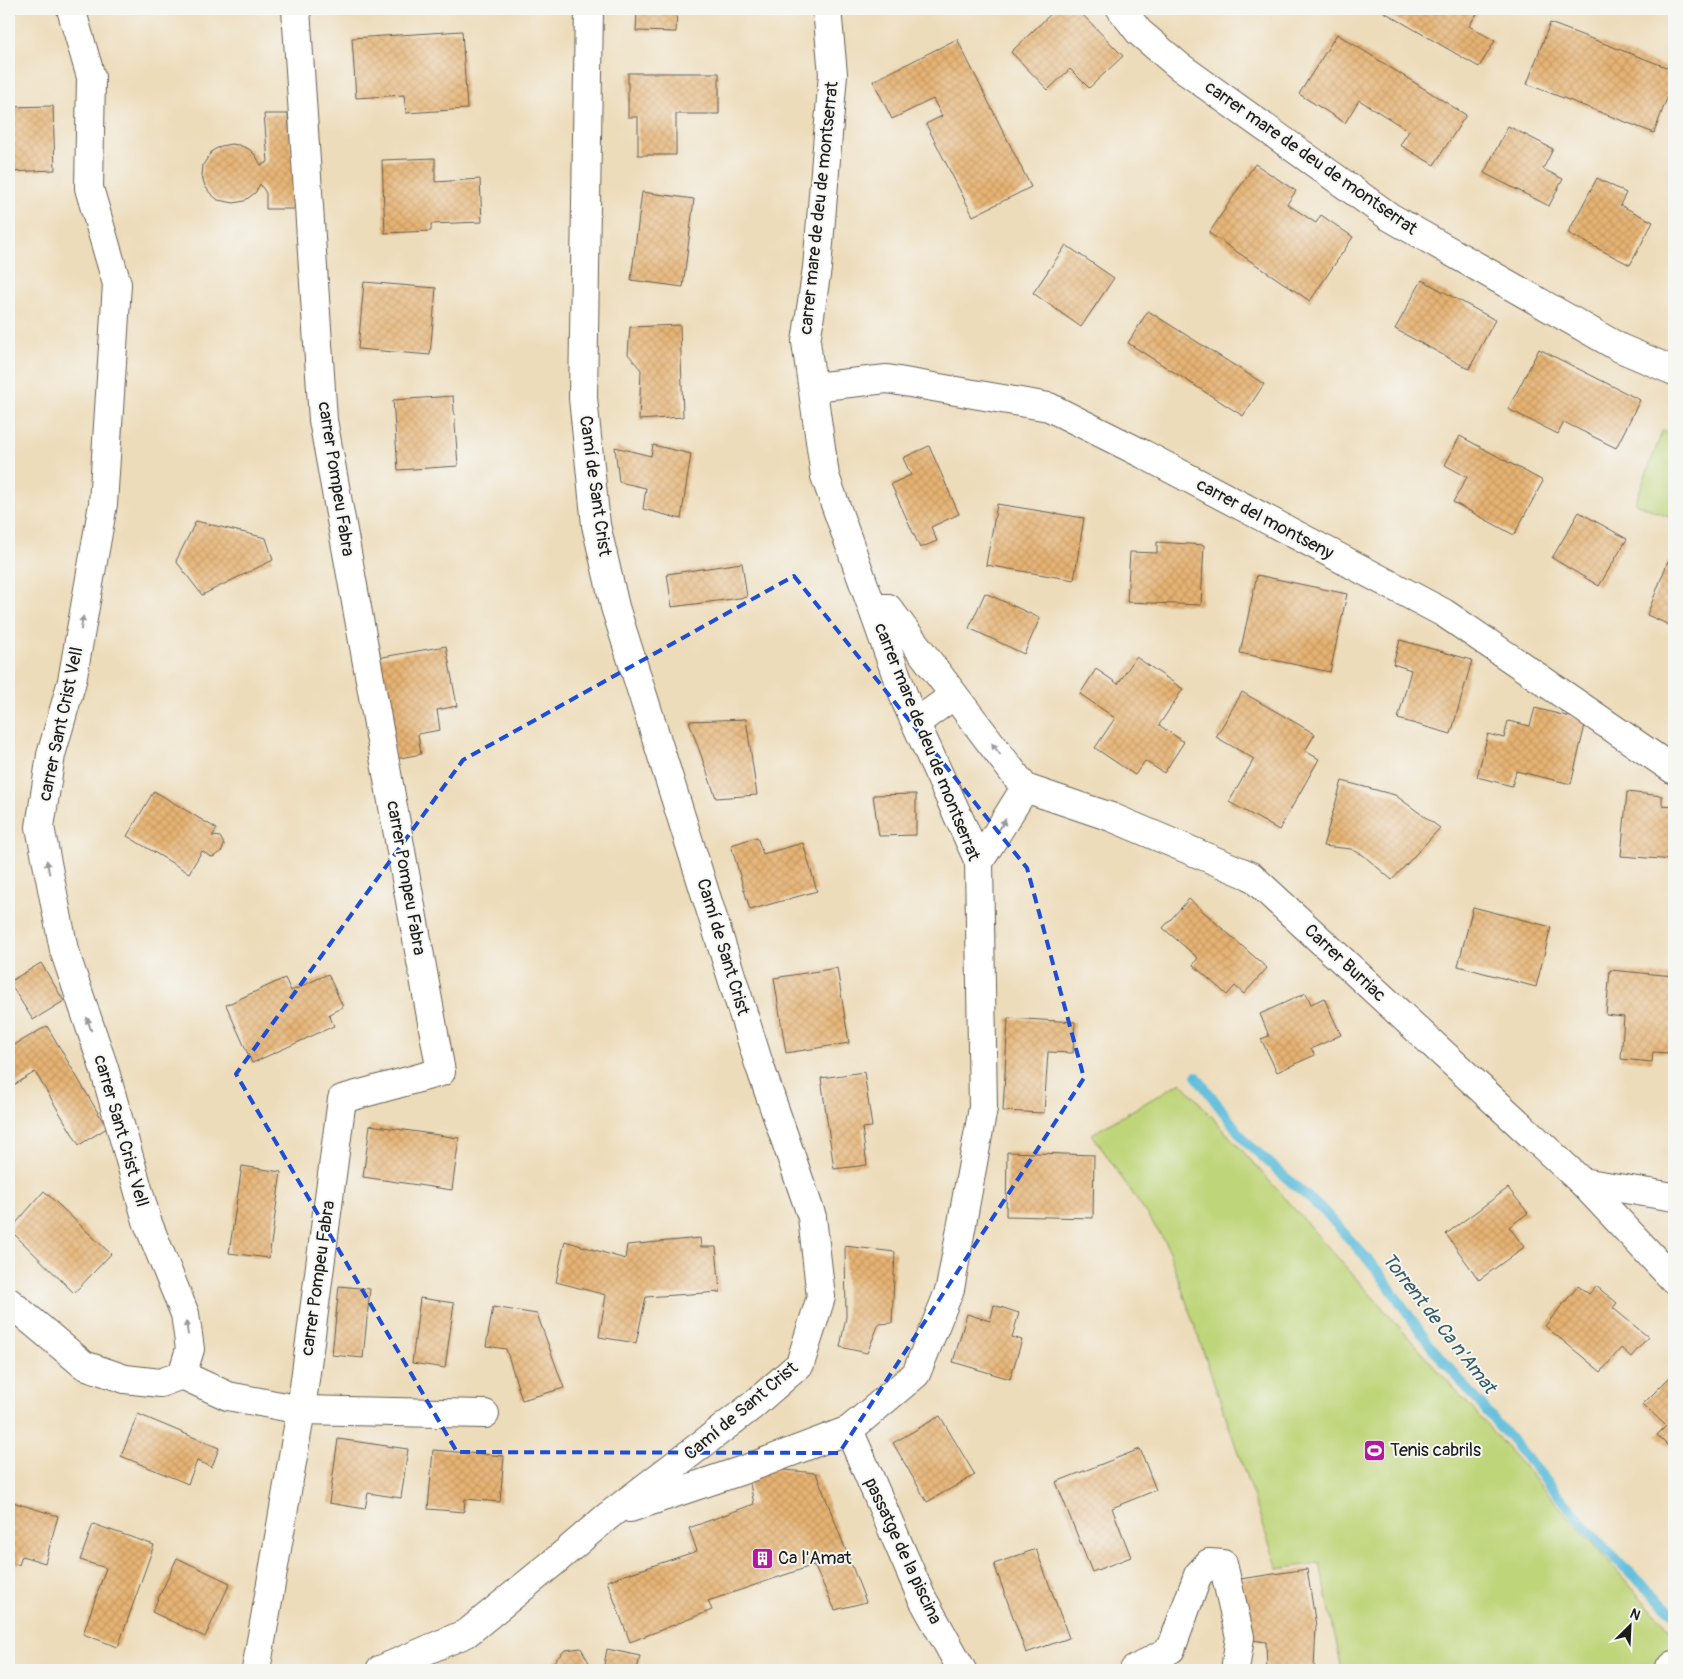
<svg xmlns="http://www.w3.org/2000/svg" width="1683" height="1679" viewBox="0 0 1683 1679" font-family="Pangolin,sans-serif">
<defs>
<pattern id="building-cross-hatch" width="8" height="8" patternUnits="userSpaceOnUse" patternTransform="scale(1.25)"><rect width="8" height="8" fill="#e6b373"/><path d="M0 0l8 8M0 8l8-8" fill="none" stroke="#c59963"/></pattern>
</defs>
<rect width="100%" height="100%" fill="#f6f6f2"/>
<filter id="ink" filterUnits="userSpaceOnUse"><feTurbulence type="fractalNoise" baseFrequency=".02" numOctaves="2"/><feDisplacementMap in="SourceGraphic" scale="10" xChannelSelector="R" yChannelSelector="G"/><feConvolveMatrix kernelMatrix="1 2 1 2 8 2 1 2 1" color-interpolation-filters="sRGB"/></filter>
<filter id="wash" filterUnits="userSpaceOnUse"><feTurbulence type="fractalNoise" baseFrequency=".0096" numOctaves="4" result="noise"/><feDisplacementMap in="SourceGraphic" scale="20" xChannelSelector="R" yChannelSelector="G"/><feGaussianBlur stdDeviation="1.12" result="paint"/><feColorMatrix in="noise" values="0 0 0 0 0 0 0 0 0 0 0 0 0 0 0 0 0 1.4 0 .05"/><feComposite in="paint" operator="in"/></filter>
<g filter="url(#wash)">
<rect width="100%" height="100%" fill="#eddcba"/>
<g fill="#bfd57a" stroke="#6e784b">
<path d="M1663,430L1674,434V519L1635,503Z"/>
<path d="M1181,1082L1674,1635V1670H1342L1320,1563L1278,1569L1166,1243L1092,1134Z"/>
</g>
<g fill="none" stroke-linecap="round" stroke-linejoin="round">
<path stroke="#5cbcda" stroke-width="10" d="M1196,1076L1247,1143L1326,1213L1378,1271L1429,1344L1604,1548L1674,1614"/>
</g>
<g id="blocks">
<g fill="url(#building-cross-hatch)">
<path d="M637,9H677L676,32L636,31Z"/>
<path d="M1056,9H1077L1123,56L1089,88L1070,69L1048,90L1011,52Z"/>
<path d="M1379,9H1480L1469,26L1495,41L1479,67Z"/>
<path d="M1550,23L1674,70V79L1654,133L1527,84Z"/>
<path d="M462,31L467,109L406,113L404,95L356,98L352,38Z"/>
<path d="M1337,34L1466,115L1434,165L1400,145L1409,131L1359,100L1345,123L1299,94Z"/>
<path d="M957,39L1031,187L973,216L926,124L942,116L933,99L892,119L873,81Z"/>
<path d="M628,73H719V114H676V155H638V117H628Z"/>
<path d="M53,106L55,170L9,172V107Z"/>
<path d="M264,114H288L296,209H266V193L260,184L255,193L244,201L234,203L218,200L210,193L205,186L202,176L203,165L212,151L221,146L231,144L239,145L249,149L256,156L261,165L268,162Z"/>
<path d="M1508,126L1553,149L1543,169L1563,179L1549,206L1484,173Z"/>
<path d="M435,158V182L480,179L482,222L431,224V231L385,233L382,160Z"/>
<path d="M1255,164L1296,191L1287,204L1316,223L1321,215L1353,237L1310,301L1209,233Z"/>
<path d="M1597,178L1626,193L1620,205L1653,222L1630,265L1568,233Z"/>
<path d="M642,192L694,199L683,287L631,280Z"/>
<path d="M1066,245L1114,278L1081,327L1033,293Z"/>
<path d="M1422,280L1495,320L1469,369L1395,329Z"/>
<path d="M364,282L436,288L430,355L358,349Z"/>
<path d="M1148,311L1264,384L1243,416L1128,343Z"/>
<path d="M680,325L683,417L639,420L641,370L628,354L630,327Z"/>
<path d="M1539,349L1640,400L1616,448L1564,422L1558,434L1508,409Z"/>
<path d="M453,396L458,466L398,470L393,400Z"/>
<path d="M1460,436L1543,481L1514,535L1453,502L1467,477L1445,465Z"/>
<path d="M653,445L691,454L681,519L643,509L646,488L619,482L615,447L651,456Z"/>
<path d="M929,446L959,514L931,527L937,541L920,548L891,484L911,475L903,458Z"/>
<path d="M997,504L1084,518L1074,580L986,565Z"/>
<path d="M1579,512L1627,539L1599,586L1552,558Z"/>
<path d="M196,521L266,538L273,560L202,595L176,561Z"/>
<path d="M1157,542L1204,545L1201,605L1127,602L1130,552L1157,553Z"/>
<path d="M1668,561L1674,564V627L1647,615Z"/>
<path d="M742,563L747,597L672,607L667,574Z"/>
<path d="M1257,575L1347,594L1330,672L1240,653Z"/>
<path d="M985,593L1040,618L1024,654L969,628Z"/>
<path d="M1400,640L1472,660L1451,734L1398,719L1411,670L1393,664Z"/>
<path d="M446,646L457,706L437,710L440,730L418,734L421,754L395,759L377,658Z"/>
<path d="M1136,657L1183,689L1159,725L1184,742L1164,773L1145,761L1135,775L1095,748L1115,718L1080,694L1096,669L1118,684Z"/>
<path d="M1242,692L1315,734L1305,751L1319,759L1279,830L1229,802L1254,759L1216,737Z"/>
<path d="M1535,708L1586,721L1571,784L1516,771L1512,786L1477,777L1488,734L1504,738L1508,721L1530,726Z"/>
<path d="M746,719L757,795L716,798L689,721Z"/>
<path d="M1342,781L1395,795L1440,828L1392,880L1363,855L1351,849L1323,846Z"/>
<path d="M154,791L217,829L212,836L220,837L223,842L224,845L221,852L213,857L209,856L202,851L189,873L127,836Z"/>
<path d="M1627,792L1662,796V805L1674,806V860L1621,856Z"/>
<path d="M916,794V835L879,836L873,795Z"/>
<path d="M757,837L763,854L803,843L817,891L750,910L731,845Z"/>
<path d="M1189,899L1267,968L1244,994L1235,986L1227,995L1193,965L1198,958L1163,928Z"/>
<path d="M1473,907L1551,927L1536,987L1458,966Z"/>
<path d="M41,963L64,1001L33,1020L9,982Z"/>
<path d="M837,968L849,1043L786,1053L774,978Z"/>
<path d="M1610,970L1674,976V1003L1670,1053L1653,1052L1652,1062L1621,1059L1624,1017L1606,1015Z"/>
<path d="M328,974L343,1007L329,1014L334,1026L252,1063L226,1005L285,978L291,991Z"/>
<path d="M1306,993L1311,1004L1324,998L1341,1035L1311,1049L1315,1055L1277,1072L1261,1039L1269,1036L1260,1014Z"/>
<path d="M1008,1018L1075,1022L1073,1053L1048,1052L1044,1113L1003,1111Z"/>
<path d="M47,1026L107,1128L79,1145L35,1072L9,1088V1048Z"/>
<path d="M864,1072L872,1127L862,1128L867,1165L834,1169L821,1078Z"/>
<path d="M370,1125L459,1138L452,1190L363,1177Z"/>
<path d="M1007,1152L1094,1155L1093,1218L1006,1216Z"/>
<path d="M242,1166L281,1172L269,1258L229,1253Z"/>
<path d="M1508,1188L1528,1213L1509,1227L1524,1247L1479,1280L1446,1234Z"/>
<path d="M44,1191L111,1254L74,1293L10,1230Z"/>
<path d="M700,1238L701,1247H716L720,1292L646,1297L636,1343L599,1337L606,1295L556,1282L565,1241L625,1259L627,1245Z"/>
<path d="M845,1246L895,1252L892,1323L879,1324L867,1353L840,1347L846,1317Z"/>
<path d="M339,1286L370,1289L363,1358L332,1355Z"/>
<path d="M1578,1286L1589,1294L1596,1286L1617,1303L1613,1308L1648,1337L1631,1357L1621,1348L1601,1372L1545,1326Z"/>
<path d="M420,1298L454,1303L445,1368L412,1363Z"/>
<path d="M994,1305L1019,1313L1012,1337L1022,1340L1010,1379L953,1362L967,1314L990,1321Z"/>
<path d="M493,1307L537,1314L564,1388L522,1400L506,1349L486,1346Z"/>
<path d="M1674,1373V1452L1657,1435L1666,1426L1643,1404Z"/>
<path d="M138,1414L219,1448L212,1467L197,1461L188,1484L121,1456Z"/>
<path d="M940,1416L975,1475L927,1502L893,1443Z"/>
<path d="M338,1439L408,1449L401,1498L368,1493L365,1509L329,1503Z"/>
<path d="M1140,1449L1156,1490L1112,1508L1131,1557L1092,1572L1056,1482Z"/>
<path d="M433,1450L504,1456L500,1502L465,1499L464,1512L428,1509Z"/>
<path d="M775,1469L816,1473L866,1602L835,1610L814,1565L708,1601L712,1610L630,1642L607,1581L697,1551L689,1528L754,1504L749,1479Z"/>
<path d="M9,1501L58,1516L45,1563L22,1556L19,1565L9,1562Z"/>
<path d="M93,1524L154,1545L118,1647L83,1634L106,1568L80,1560Z"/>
<path d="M1036,1549L1069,1638L1026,1653L994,1564Z"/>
<path d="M177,1558L230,1583L205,1637L152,1612Z"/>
<path d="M1307,1569L1316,1626L1314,1670H1267L1266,1642L1252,1640L1240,1579Z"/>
<path d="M581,1648L593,1670H546L565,1650Z"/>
<path d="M607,1649L640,1656L637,1670H603Z"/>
</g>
</g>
</g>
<g filter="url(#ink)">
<use href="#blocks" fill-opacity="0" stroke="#655f53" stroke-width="1"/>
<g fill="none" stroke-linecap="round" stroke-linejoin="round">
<defs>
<g id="minor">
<path d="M71,9L91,77L89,188L117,284L103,504L72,681L51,755L40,827L64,950L104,1068L147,1221L185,1314L190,1349L182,1375"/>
<path d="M1121,9L1139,32L1179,66L1390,217L1620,348L1674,371"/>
<path d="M813,387L887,379L1049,407L1143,454L1444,613L1674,770"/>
<path d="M873,608H888L1025,788"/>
<path d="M916,723L954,695"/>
<path d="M1025,788L1111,817L1251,876L1582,1182L1674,1280"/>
<path d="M979,862L1025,788"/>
<path d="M1582,1182L1674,1197"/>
<path d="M9,1302L84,1365L125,1379L160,1383L182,1375"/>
<path d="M182,1375L228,1396L301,1410L485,1414"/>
<path d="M849,1430L921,1596L962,1670"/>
<path d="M630,1508L746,1469L849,1430L916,1374L950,1289L983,1108L979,862L906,702L825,476L806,342L817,268L833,74L827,9"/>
<path d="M256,1670L301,1410L342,1099L441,1072L323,420L296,9"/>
<path d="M380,1670L467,1633L554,1562L608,1516L752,1406L800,1364L821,1297L812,1217L759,1064L615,607L596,525L583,398L589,9"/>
<path d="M1134,1670L1171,1649L1198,1575L1209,1563L1223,1564L1240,1637L1235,1670"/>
<path d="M1668,1670L1674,1665"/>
</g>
</defs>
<use href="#minor" stroke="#655f53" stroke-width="30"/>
<use href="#minor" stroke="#fff" stroke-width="28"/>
</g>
<defs><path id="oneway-solid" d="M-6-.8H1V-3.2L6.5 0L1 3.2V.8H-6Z" transform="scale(1.25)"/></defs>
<g fill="#999">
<use href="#oneway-solid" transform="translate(82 623) rotate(-80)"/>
<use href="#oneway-solid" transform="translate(996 749) rotate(-127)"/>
<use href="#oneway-solid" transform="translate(1002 825) rotate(-58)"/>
<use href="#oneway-solid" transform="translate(48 867) rotate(-101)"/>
<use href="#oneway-solid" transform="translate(89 1024) rotate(-109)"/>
<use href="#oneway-solid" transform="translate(187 1328) rotate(-98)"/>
</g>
</g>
<path fill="none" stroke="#1d4ed8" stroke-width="4" stroke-dasharray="10 6" stroke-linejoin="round" d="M794,576L1027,868L1084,1078L839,1453L457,1452L236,1074L463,760Z"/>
<defs>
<symbol id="stadium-square" viewBox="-11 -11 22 22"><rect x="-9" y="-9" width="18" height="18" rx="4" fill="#b5179e" stroke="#f6f6f2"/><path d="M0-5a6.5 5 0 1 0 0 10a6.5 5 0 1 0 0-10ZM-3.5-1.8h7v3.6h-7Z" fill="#fff"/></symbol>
<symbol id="building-square" viewBox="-11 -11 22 22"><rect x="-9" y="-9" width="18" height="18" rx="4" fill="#b5179e" stroke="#f6f6f2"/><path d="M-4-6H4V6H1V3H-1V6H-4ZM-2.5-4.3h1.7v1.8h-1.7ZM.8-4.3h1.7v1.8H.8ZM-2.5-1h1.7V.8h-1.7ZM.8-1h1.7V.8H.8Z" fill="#fff"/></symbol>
</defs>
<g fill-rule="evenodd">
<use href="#stadium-square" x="1362" y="1438" width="25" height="25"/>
<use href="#building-square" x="750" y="1546" width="25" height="25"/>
</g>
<g text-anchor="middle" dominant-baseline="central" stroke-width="4" stroke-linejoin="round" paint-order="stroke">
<g font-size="18" fill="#1c1c1c" stroke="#f6f6f2">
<text transform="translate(1311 158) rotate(35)">carrer mare de deu de montserrat</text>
<text transform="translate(819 208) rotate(-84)">carrer mare de deu de montserrat</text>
<text transform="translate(336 479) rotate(81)">carrer Pompeu Fabra</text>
<text transform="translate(595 486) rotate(82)">Camí de Sant Crist</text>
<text transform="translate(1265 519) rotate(28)">carrer del montseny</text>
<text transform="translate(61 724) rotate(-78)">carrer Sant Crist Vell</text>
<text transform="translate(927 742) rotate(68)">carrer mare de deu de montserrat</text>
<text transform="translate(406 878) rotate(80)">carrer Pompeu Fabra</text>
<text transform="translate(723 947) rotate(73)">Camí de Sant Crist</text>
<text transform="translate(1345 963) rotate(43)">Carrer Burriac</text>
<text transform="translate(121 1131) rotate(74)">carrer Sant Crist Vell</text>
<text transform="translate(318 1278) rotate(-82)">carrer Pompeu Fabra</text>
<text transform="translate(741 1411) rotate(-40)">Camí de Sant Crist</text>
<text transform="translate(903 1551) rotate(65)">passatge de la piscina</text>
</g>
<g font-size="18" fill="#1c1c1c" stroke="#f6f6f2" text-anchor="start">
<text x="1390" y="1450">Tenis cabrils</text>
<text x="778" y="1558">Ca l'Amat</text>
</g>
<g font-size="19" font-style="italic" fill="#365c68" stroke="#f6f6f2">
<text transform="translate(1439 1323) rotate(52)">Torrent de Ca n'Amat</text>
</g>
</g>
<rect width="1683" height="1679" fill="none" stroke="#f6f6f2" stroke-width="30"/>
<g transform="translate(1630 1626) rotate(24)" stroke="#f6f6f2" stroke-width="4" paint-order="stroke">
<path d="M0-4L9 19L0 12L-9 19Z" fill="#1c1c1c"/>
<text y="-8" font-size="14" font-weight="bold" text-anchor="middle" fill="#1c1c1c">N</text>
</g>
</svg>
